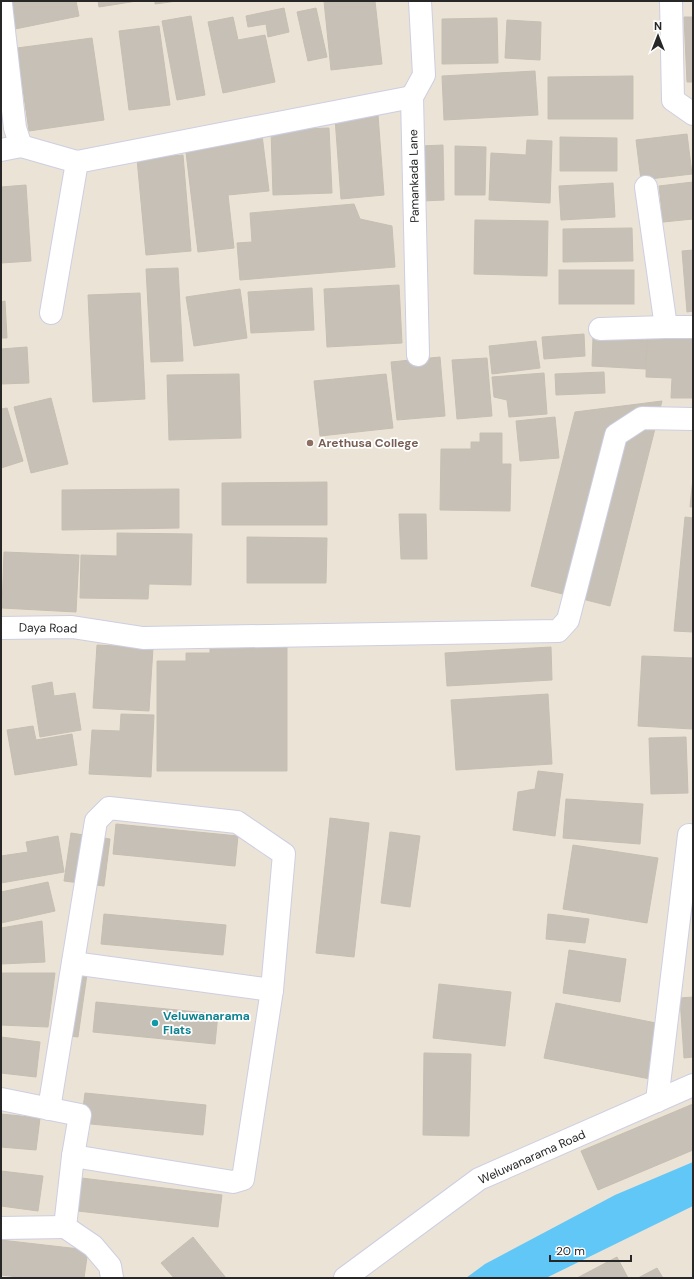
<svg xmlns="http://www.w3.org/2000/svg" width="694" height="1279" viewBox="0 0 694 1279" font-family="'DM Sans',sans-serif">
<rect width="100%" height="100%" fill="#ebe3d6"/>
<path fill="#60c7f7" d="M693,1162V1206L546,1278H466L485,1264L615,1195Z"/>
<g fill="#c6c0b7" stroke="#c6bfb1">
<path d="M10,1H76L79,16L15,29Z"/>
<path d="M98,1H137L99,7Z"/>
<path d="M155,1H177L155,4Z"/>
<path d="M324,1H375L382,64L331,70Z"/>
<path d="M284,8L289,32L268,37L266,24L248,27L246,16Z"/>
<path d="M316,8L327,57L308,61L297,12Z"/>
<path d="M191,16L205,95L177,100L162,21Z"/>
<path d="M233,17L238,40L265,35L275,82L223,93L208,22Z"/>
<path d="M684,17H693V82H687Z"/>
<path d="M497,18L498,63L442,64V19Z"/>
<path d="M507,20L541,22L540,60L505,58Z"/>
<path d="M159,26L170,105L129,110L119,31Z"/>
<path d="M92,38L104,120L29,131L17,48Z"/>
<path d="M535,71L538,115L444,120L442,76Z"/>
<path d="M633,76V119H548V77Z"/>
<path d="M378,115L384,195L341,199L335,118Z"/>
<path d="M329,128L332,193L273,195L271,130Z"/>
<path d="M687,134L692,174L641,180L636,140Z"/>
<path d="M262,135L269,191L228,195L234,248L198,252L185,144Z"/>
<path d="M560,137L617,138V171H560Z"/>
<path d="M527,140L552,141L550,203L489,200L491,153L526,155Z"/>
<path d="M443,145L444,200L422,201L421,146Z"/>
<path d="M455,146L486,147L485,195H455Z"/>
<path d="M183,155L191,251L146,255L137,159Z"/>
<path d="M693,182V219L663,222L659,186Z"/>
<path d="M613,183L615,217L561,220L559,186Z"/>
<path d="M26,185L31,261L1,263V187Z"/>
<path d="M354,204L360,219L392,226L395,267L240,280L237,243L252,242L250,213Z"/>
<path d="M475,220L548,221L547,276L474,274Z"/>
<path d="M632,228L633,261L563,262V229Z"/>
<path d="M693,250V311L687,312L682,251Z"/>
<path d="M178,268L183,361L151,362L146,269Z"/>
<rect x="559" y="270" width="75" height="34"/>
<path d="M399,285L402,343L327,347L324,289Z"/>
<path d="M312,288L314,330L251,333L248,292Z"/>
<path d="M240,289L247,338L194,346L186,297Z"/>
<path d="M140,293L145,399L93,402L88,295Z"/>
<path d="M5,301L7,338H1V302Z"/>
<path d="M647,333L693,335V398H671L672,378L646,377Z"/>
<path d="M584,334L585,356L544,359L542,337Z"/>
<path d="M593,337L647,340L646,369L592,366Z"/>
<path d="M536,341L540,368L492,374L489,346Z"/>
<path d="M27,347L29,383L1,384V349Z"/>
<path d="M440,357L445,416L397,420L391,362Z"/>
<path d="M487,358L492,416L457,419L452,360Z"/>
<path d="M604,372L605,393L556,395L555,374Z"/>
<path d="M544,373L547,414L509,417L507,400L494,397L492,377Z"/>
<path d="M239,374L241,438L169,440L167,375Z"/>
<path d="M386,374L393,428L320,436L314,381Z"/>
<path d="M51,398L68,464L31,473L14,407Z"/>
<path d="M662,401L610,606L531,586L575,412Z"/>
<path d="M7,408L23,461L1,468V409Z"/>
<path d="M555,417L559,458L520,461L516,421Z"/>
<path d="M480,433H502V464H511L510,511L440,510L441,449H471V442H480Z"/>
<path d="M693,478V507H690Z"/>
<path d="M327,482V525H222V483Z"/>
<path d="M179,489V528L62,530V490Z"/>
<path d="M399,514H426L427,559H401Z"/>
<path d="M685,517L693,518V632L674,631Z"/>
<path d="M117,533L192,534L191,585L149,584L148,599L80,598L81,555L117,556Z"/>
<path d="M247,537L327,538L326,583H247Z"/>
<path d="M4,552L79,555L76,612L2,608Z"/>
<path d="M97,645L153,648L149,711L93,708Z"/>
<path d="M210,645H287V771H157V661H186V653H210Z"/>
<path d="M551,647L552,680L447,686L445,653Z"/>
<path d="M642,656L693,658V729L638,726Z"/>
<path d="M52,682L54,696L75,693L81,730L40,737L32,686Z"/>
<path d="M548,694L552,764L456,770L451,700Z"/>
<path d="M121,714L154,715L151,777L89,774L92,730L120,731Z"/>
<path d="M33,726L36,740L72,734L77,765L15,775L7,730Z"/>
<path d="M686,737L688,793L651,794L649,738Z"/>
<path d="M538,771L563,774L555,836L513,830L518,792L535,789Z"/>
<path d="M566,799L643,804L640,844L563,838Z"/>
<path d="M330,818L369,823L354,957L316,953Z"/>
<path d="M116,824L238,836L235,866L113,854Z"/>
<path d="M390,832L420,836L410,907L381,903Z"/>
<path d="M71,833L110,839L104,886L64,881Z"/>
<path d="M58,836L64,872L1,883V856L28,852L26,842Z"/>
<path d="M573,845L658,858L647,923L563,909Z"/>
<path d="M48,882L55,911L1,923V892Z"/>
<path d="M104,914L226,925L223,955L101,944Z"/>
<path d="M548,914L589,919L585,943L546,939Z"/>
<path d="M42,921L45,962L1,964V928Z"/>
<path d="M569,950L626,959L620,1002L563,993Z"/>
<path d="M62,963L88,967L78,1037L53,1034Z"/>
<path d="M1,973H55L48,1027L1,1025Z"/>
<path d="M439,984L511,992L505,1046L433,1038Z"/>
<path d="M693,997V1057L684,1058L680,998Z"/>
<path d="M96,1002L218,1014L215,1044L93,1032Z"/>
<path d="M556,1003L661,1024L650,1079L544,1058Z"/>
<path d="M1,1037L40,1042L36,1077L1,1073Z"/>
<path d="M424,1053L471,1054L469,1136L423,1135Z"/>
<path d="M85,1093L206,1105L203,1135L81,1123Z"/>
<path d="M693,1104V1150L598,1190L581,1151Z"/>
<path d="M1,1114L40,1118L36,1150L1,1147Z"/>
<path d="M1,1171L43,1176L38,1211L1,1206Z"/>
<path d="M73,1177L222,1195L218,1227L69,1210Z"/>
<path d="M193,1237L226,1278H174L161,1263Z"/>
<path d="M1,1240L88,1250L84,1278H27L1,1275Z"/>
<path d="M617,1257L628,1278H577Z"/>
<path d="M657,1268L663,1278H638Z"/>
</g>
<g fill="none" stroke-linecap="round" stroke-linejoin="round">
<defs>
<g id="minor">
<path d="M671,1L673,100L693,114"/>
<path d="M1,4L15,128L21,146"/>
<path d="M1,150L21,146L77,162L412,97"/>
<path d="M646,187L666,327H693"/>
<path d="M51,313L77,162"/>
<path d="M600,329L666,327"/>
<path d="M418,355L412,97L424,75L420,1"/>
<path d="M1,628L72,627L143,638L558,631L568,620L616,435L642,418L693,419"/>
<path d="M73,963L272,990"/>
<path d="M1,1099L80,1115L73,1156L65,1227L93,1246L110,1266L112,1278"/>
<path d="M657,1101L689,835"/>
<path d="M49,1109L96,821L109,808L237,822L284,854L272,990L243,1179L233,1182L73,1156"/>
<path d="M1,1228L65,1227"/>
<path d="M345,1278L479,1179L693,1085"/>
</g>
</defs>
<use href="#minor" stroke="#cccfe2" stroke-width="24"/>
<use href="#minor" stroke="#fff" stroke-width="22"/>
</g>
<circle fill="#8d6e63" stroke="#fff" stroke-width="1.5" cx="310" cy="443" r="4"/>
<circle fill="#0f9aa8" stroke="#fff" stroke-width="1.5" cx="155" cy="1023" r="4"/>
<g text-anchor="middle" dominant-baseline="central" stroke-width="3.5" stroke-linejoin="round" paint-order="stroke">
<g font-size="12" fill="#272727" stroke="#fff">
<text transform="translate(414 176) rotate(-91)">Pamankada Lane</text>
<text transform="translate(48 628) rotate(1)">Daya Road</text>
<text transform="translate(532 1157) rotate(-24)">Weluwanarama Road</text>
</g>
<g font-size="12" font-weight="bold" fill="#785e54" stroke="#fff" text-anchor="start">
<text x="318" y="443">Arethusa College</text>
</g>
<g font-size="12" font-weight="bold" fill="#0d838f" stroke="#fff" text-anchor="start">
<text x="163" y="1016">Veluwanarama<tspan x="163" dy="14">Flats</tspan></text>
</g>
</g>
<rect width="694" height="1279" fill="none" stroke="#272727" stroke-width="4"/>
<g transform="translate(658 36)" stroke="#ffffff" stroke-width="3" paint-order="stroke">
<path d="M0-3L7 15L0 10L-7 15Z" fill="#272727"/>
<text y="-6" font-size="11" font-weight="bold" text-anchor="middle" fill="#272727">N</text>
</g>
<path d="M550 1255v6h81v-6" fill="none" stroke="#272727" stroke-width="2"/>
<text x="556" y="1255" font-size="12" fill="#272727" stroke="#ffffff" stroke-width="3" paint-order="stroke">20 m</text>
</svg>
